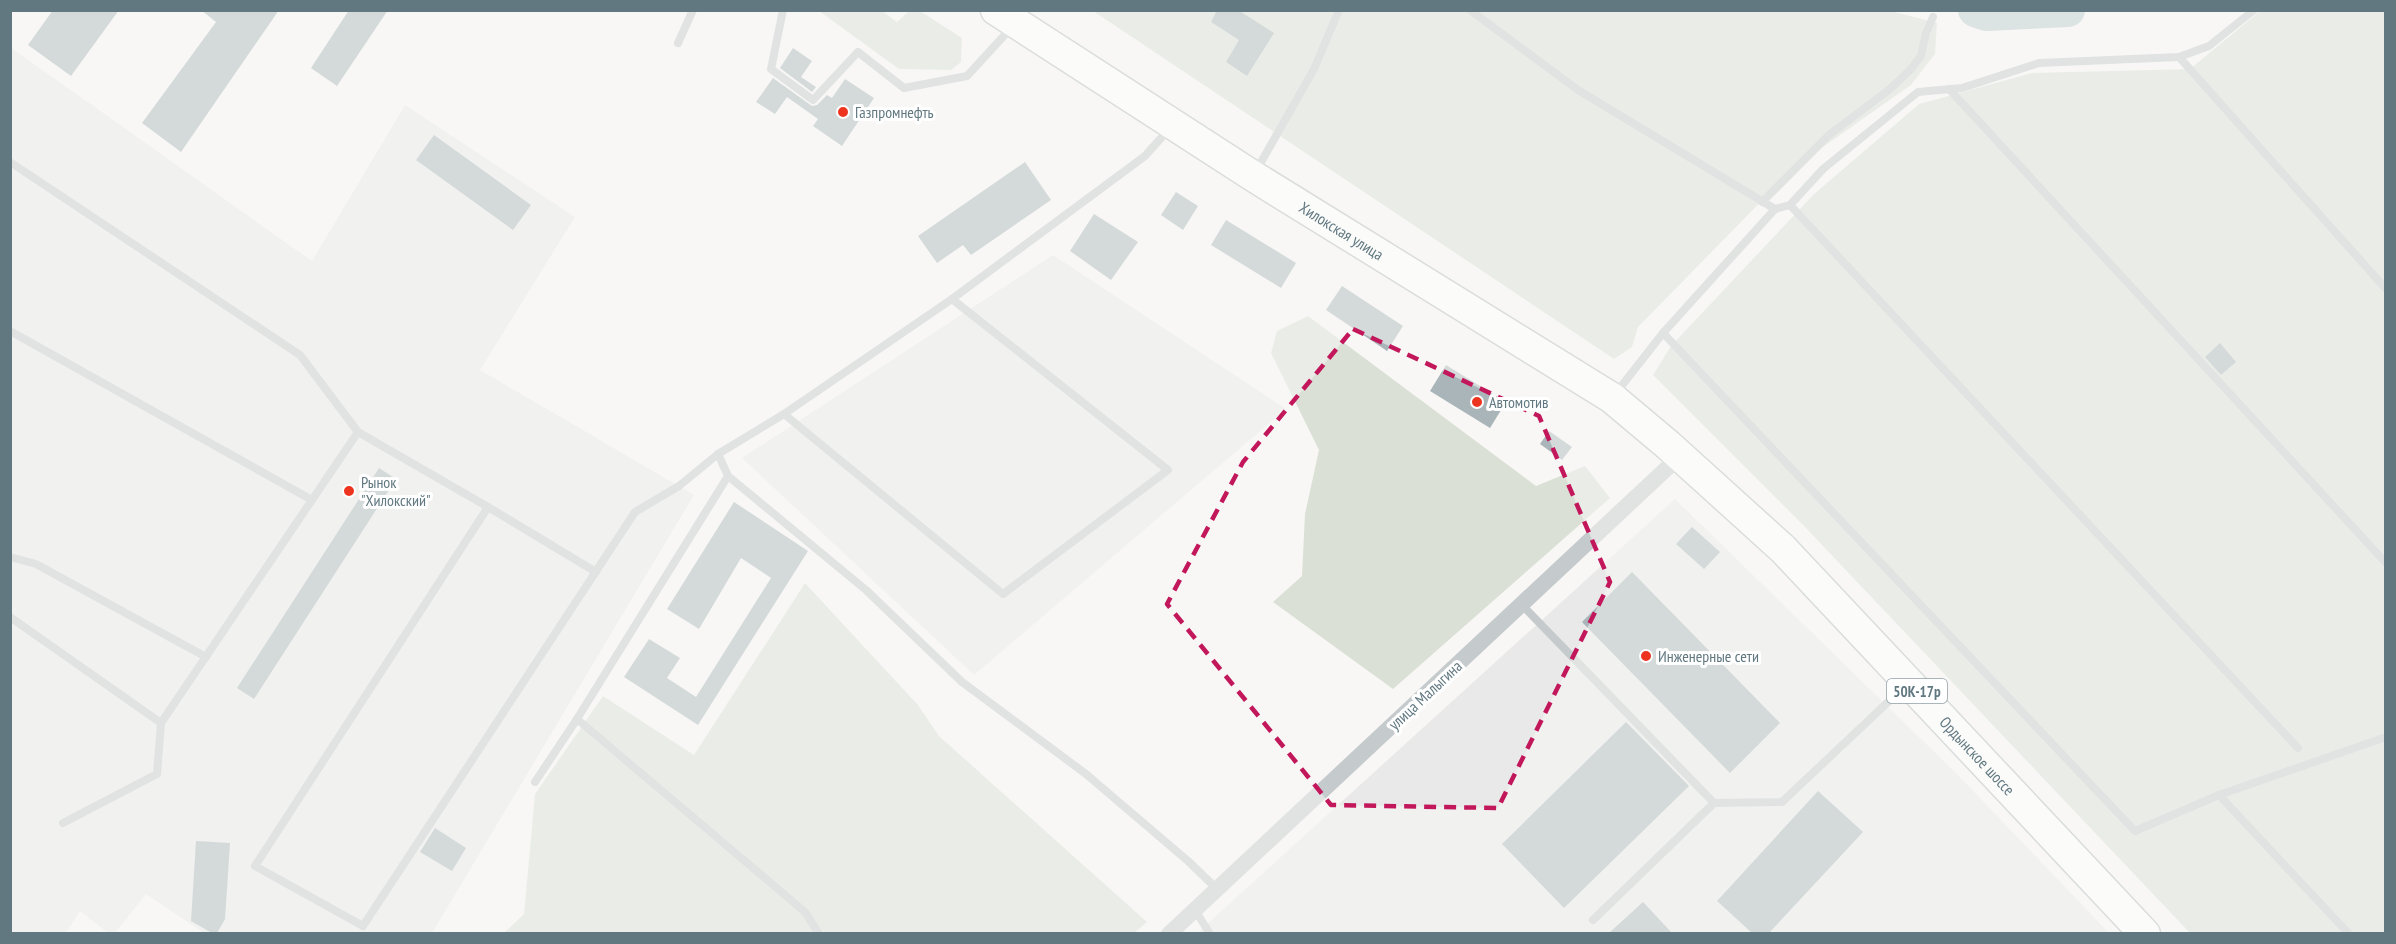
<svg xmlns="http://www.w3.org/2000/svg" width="2396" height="944" viewBox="0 0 2396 944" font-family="'PT Sans Narrow',sans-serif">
<rect width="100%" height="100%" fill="#f8f7f5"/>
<g fill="#e8e9e8">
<path d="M10,47L312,261L405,105L575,217L480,370L694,495L432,933H204L146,894L115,933H108L80,911L66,933H11Z"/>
<path d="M1053,255L1286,409L974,675L742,458Z"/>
<path d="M1675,499L1957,774L2108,932L1196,934Z"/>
</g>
<g fill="#dae0d5">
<path d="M1887,10L1937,23L1935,54L1911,85L1796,166L1638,327L1632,347L1614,359L1093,11Z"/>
<path d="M819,11H882L897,22L909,11H920L962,38L961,62L951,70L899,69Z"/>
<path d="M2260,11H2385V933H2190L1804,526L1653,375L1671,346L1814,194L1919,104L2032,73L2190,69Z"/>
<path d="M1308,316L1536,486L1585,466L1610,498L1393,689L1273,602L1302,576L1305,514L1319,450L1271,353L1277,331Z"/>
<path d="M805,583L918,705L939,736L1147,922L1133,934H503L524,914L535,794L603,696L694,755Z"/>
</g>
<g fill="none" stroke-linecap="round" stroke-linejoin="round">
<path stroke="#bacacc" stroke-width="34" d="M1975,10L1987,14L2068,10"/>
</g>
<g fill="#a9b5b8">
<path d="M53,10H119L71,76L28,45Z"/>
<path d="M201,10H279L181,152L142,123L216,22Z"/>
<path d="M349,10H388L337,86L311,68Z"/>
<path d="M1217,10H1238L1274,33L1247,76L1226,62L1239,40L1211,22Z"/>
<path d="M793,48L812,61L801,77L816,87L812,92L780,68Z"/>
<path d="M773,78L812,106L817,105L827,95L832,98L845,79L874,98L842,146L813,126L818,119L787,97L775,114L756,102Z"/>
<path d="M434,135L531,205L513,230L416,160Z"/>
<path d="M1025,162L1051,200L971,255L963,245L937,263L918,236Z"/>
<path d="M1176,192L1198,206L1183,230L1161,215Z"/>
<path d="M1094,214L1138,242L1111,280L1070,251Z"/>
<path d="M1226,220L1296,263L1281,288L1211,245Z"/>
<path d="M1342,286L1403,326L1387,351L1326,310Z"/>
<path d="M2220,343L2236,362L2221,375L2205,357Z"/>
<path d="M1446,365L1506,402L1490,428L1430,391Z"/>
<path d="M1549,431L1572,447L1562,460L1540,444Z"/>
<path d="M379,468L396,479L254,699L237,688Z"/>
<path d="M734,502L808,551L698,725L624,677L649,639L680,658L667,678L696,697L771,578L741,558L699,629L667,609Z"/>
<path d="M1692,527L1720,552L1704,569L1676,544Z"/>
<path d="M1632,572L1780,723L1730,773L1582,622Z"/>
<path d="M1626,722L1689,786L1564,908L1502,844Z"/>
<path d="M1818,791L1863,832L1769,933H1752L1717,901Z"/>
<path d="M435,828L466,848L452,871L420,852Z"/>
<path d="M196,841L230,843L225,919L217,933H212L191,921Z"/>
<path d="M1643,902L1672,933H1609Z"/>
</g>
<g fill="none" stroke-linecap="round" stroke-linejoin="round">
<defs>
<g id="highway">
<path id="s1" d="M996,10L1253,176L1612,398L1668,445L1783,549L2145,934"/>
</g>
</defs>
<use href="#highway" stroke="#b7bcbe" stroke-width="33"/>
<g stroke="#c5cacc" stroke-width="8">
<path d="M783,10L771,69L813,100L858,52L904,88L967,76L1013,26"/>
<path d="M1470,10L1578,90L1775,209"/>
<path d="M678,43L693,10"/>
<path d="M2179,57L2386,289"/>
<path d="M1949,89L2386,563"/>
<path d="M10,162L300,355L358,432L488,507L596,572"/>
<path d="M1256,171L1314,69L1339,10"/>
<path d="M1762,202L1829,135L1890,89L1911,69L1921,56L1926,33L1933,17"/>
<path d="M1790,205L2298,748"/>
<path d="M10,331L312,500"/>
<path d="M1663,333L2135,831L2219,795L2386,737"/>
<path d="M1616,393L1663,333L1775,209L1790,205L1823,169L1918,92L1962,88L2039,63L2179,57L2209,46L2254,10"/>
<path d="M784,414L1003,594L1168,470L952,299"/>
<path d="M728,476L866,590L962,682L1086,774L1188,861L1217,889"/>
<path d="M488,507L255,866L363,926L635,512L679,486L718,454L784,414L952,299L1145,156L1170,128"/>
<path d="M10,557L36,564L206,657"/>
<path d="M1522,605L1714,803"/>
<path d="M10,617L161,723"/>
<path d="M577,719L805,912L819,934"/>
<path d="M535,782L577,719L728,476L718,454"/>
<path d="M2219,795L2349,934"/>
<path d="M63,823L157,774L161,723L358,432"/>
<path d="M1195,910L1210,934"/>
<path d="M1593,920L1714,803L1782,802L1904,687"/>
</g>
<path stroke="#c5cacc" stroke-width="16" d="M1169,934L1680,456"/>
<use href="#highway" stroke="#fff" stroke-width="30"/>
</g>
<path d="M0 0H2396V944H0ZM1353,329L1539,416L1610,582L1498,808L1331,805L1167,604L1243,462Z" fill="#f8f7f5" fill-opacity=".55" fill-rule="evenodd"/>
<path fill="none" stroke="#c2185b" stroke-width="4.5" stroke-dasharray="12 8" stroke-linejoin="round" d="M1353,329L1539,416L1610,582L1498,808L1331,805L1167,604L1243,462Z"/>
<g fill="#ed341f" stroke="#fff" stroke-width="2">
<circle cx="843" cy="112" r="6"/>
<circle cx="1477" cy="402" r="6"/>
<circle cx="349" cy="491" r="6"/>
<circle cx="1646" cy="656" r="6"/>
</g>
<g text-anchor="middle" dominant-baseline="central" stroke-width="6" stroke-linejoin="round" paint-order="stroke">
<rect fill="#fff" stroke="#90a0a7" stroke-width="1.5" x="1887" y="679" width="60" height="24" rx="4.5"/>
<g font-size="15" font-weight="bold" fill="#617881">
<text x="1917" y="691">50К-17р</text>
</g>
<g font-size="16" fill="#617881" stroke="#fff" text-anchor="start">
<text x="855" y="112">Газпромнефть</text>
<text x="1489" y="402">Автомотив</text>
<text x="361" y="482">Рынок<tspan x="361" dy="18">"Хилокский"</tspan></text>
<text x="1658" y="656">Инженерные сети</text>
</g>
<g font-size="16" fill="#617881" stroke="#fff">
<text stroke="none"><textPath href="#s1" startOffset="410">Хилокская улица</textPath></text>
<text transform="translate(1425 695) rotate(-43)">улица Малыгина</text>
<text stroke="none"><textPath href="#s1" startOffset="1240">Ордынское шоссе</textPath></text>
</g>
</g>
<rect width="2396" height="944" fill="none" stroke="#617881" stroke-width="24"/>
</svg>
